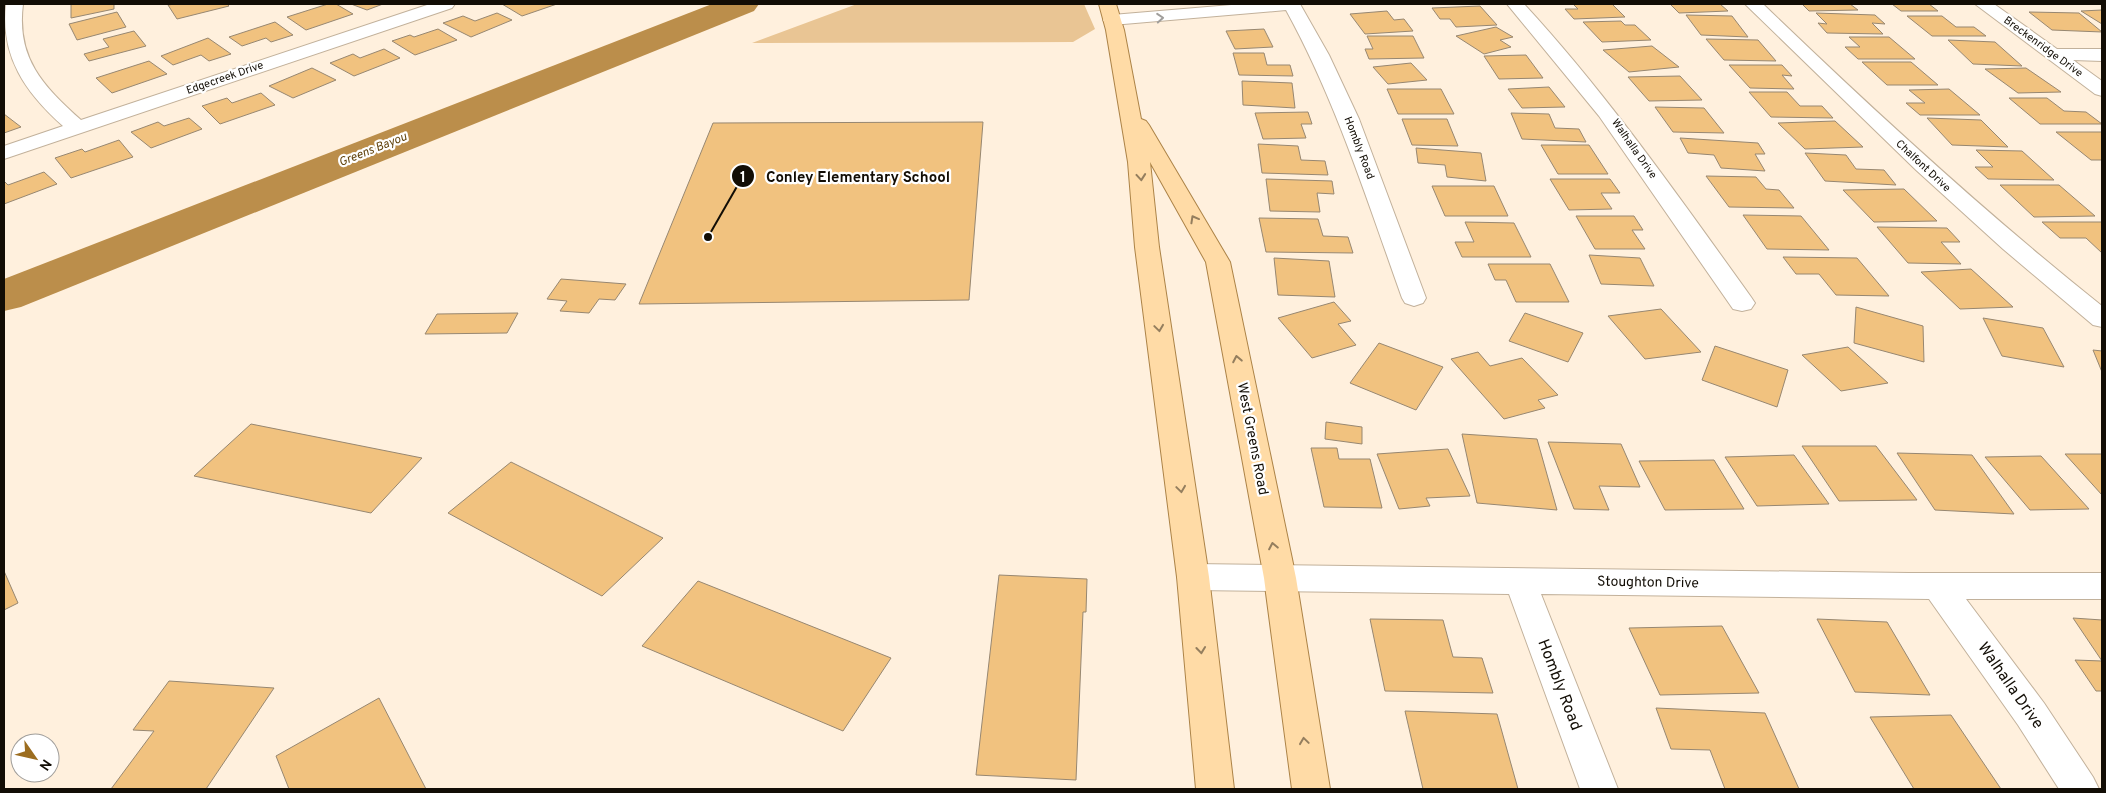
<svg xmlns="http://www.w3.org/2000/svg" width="2106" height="793" viewBox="0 0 2106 793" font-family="Overpass,sans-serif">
<rect width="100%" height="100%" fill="#fff0dd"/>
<path fill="#e9c594" d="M857,4H1084L1095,29L1073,42L752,43Z"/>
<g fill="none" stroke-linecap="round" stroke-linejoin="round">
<path fill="#bb8e4b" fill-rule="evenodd" d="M712,4H759L754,11L21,307L4,311V279Z"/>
</g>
<g fill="#f1c27f" stroke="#978771">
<path d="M71,4H114V9L71,18Z"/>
<path d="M175,4H227L229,6L177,19L168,5Z"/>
<path d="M328,4H336L353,14L306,30L287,17Z"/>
<path d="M351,4H383L367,10Z"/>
<path d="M502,4H557L522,16Z"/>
<path d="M1573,4H1612L1625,17L1574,19L1565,9H1578Z"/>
<path d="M1670,4H1720L1728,11L1679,13Z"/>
<path d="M1802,4H1850L1858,10L1809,11Z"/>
<path d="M1892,4H1929L1938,11H1901Z"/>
<path d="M1480,6L1497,25L1456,27L1450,19H1440L1432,8Z"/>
<path d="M2102,10V24L2081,11Z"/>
<path d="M1387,11L1394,20L1404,19L1413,31L1365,34L1350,14Z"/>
<path d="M117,12L126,27L77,40L69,24Z"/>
<path d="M2029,12L2079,13L2102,32L2052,30Z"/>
<path d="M497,13L512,20L471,37L443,23L463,16L475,21Z"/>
<path d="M1816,13L1875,15L1885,24L1872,23L1883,34L1827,33L1818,23L1827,24Z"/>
<path d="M1686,15L1732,16L1748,37L1701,35Z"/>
<path d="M1907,16H1942L1956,27H1974L1986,36H1932Z"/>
<path d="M1621,21L1625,25H1635L1651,40L1602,42L1583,22Z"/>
<path d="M275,22L293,35L271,42L266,38L242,46L229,37Z"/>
<path d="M1496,27L1513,37L1500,40L1511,47L1484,54L1456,36Z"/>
<path d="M438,29L457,40L415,55L392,41L410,35L414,37Z"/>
<path d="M1264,29L1273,47L1235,49L1226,31Z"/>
<path d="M134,31L146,46L89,61L84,54L109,47L103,39Z"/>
<path d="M1367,36H1413L1424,58L1369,59L1365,49H1373Z"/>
<path d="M1849,37H1889L1915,59H1858L1845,47H1860Z"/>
<path d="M208,38L231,54L209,61L201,55L173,65L161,56Z"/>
<path d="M1706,39L1758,40L1776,61L1724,60Z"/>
<path d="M1948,40L1995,42L2022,66L1973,64Z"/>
<path d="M1652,46L1679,67L1629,72L1603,50Z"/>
<path d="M384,49L400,58L354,76L330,63L353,54L360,58Z"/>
<path d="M1233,53H1264L1267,65H1290L1293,76L1239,75Z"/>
<path d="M1526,55L1543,78L1499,79L1484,56Z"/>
<path d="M149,61L167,74L112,93L96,78Z"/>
<path d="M1862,62H1911L1938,85H1887Z"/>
<path d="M1411,63L1427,80L1388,84L1373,67Z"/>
<path d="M1729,65H1782L1792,76L1782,75L1794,89L1750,88Z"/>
<path d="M312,68L336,80L293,98L269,86Z"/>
<path d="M2026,68L2061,92L2018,93L1985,69Z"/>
<path d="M1680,76L1702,100L1649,101L1628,77Z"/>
<path d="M1242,81L1292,83L1295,108L1243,105Z"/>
<path d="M1549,87L1565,107L1522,108L1508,89Z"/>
<path d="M1387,89H1441L1454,114H1398Z"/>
<path d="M1949,89L1980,115H1920L1906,103H1925L1909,90Z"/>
<path d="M1749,92H1787L1800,106H1822L1833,118L1771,117Z"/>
<path d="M261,93L275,105L220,124L202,106L227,98L232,103Z"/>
<path d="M2009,98H2047L2064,111L2086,112L2102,124H2040Z"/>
<path d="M1655,107L1704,108L1724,133L1673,132Z"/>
<path d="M1308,112L1312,124H1301L1306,138L1263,139L1255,113Z"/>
<path d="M1511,113L1549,114L1555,128L1579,129L1586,142L1522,139Z"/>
<path d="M4,114L21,127L4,133Z"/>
<path d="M189,118L202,129L151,148L131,132L158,122L164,126Z"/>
<path d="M1927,118L1981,120L2008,147L1952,145Z"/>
<path d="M1402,119H1447L1458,146L1412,145Z"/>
<path d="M1835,121L1863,147L1805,149L1778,123Z"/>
<path d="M983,122L969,300L639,304L713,123Z"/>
<path d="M2056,132H2102V160H2091Z"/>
<path d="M1680,138L1758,143L1765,154H1755L1765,171L1721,168L1714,155L1688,153Z"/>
<path d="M119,140L133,157L71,178L55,158L82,149L85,152Z"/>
<path d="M1258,144L1298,146L1301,160L1325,161L1328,175L1262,173Z"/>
<path d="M1541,145H1589L1608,174H1558Z"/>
<path d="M1416,148L1481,153L1486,181L1447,177L1445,165L1418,163Z"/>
<path d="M1976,150L2022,151L2054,180L1988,179L1975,167H1993Z"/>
<path d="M1805,153L1846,155L1856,169L1884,170L1896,185L1825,181Z"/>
<path d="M44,172L57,184L4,204V181L8,185Z"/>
<path d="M1706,176L1756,177L1766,189L1779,190L1794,208L1729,207Z"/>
<path d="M1266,179L1332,181L1334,194L1317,193L1320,212L1270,211Z"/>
<path d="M1550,179H1610L1620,193H1601L1612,209L1569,210Z"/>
<path d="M2000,185H2059L2095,216L2034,217Z"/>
<path d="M1432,186H1494L1508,216H1445Z"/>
<path d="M1904,189L1937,221L1874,222L1843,190Z"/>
<path d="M1743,215L1801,216L1829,250L1767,249Z"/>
<path d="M1576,216H1634L1643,230H1632L1645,249H1595Z"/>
<path d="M1259,218L1318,219L1323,236L1348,237L1353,253L1266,252Z"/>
<path d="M1465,222L1514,223L1531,257H1462L1455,242H1474Z"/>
<path d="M2042,222H2102V253L2086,238H2060Z"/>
<path d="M1877,227L1947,228L1960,242H1941L1961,264L1908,263Z"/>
<path d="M1589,255L1640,258L1654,286L1601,284Z"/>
<path d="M1783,257L1857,258L1889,296L1836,295L1819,274H1796Z"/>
<path d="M1274,258L1329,261L1335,297L1278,295Z"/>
<path d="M1488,264H1550L1569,302H1516L1506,280H1495Z"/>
<path d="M1971,269L2013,307L1960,309L1921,272Z"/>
<path d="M561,279L626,284L615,300L599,299L589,313L560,311L567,301L547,299Z"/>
<path d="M1334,302L1351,321L1338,324L1356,345L1312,358L1278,318Z"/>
<path d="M1856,307L1923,326L1924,362L1854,343Z"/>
<path d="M1661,309L1701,352L1645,359L1608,316Z"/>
<path d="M518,313L507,333L425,334L437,314Z"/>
<path d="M1525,313L1583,333L1568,362L1509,341Z"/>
<path d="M1983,318L2043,328L2064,367L2002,356Z"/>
<path d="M1379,343L1443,367L1416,410L1350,383Z"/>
<path d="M1715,346L1788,370L1777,407L1702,380Z"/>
<path d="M1848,347L1888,383L1841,391L1802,355Z"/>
<path d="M2093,350L2102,351V372Z"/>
<path d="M1478,352L1490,366L1522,358L1558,395L1538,400L1545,408L1504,419L1451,359Z"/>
<path d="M1326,422L1362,427V444L1325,439Z"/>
<path d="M251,424L422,458L371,513L194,476Z"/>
<path d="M1462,434L1537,439L1557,510L1477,503Z"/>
<path d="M1548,442L1621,444L1640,487L1599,486L1609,510L1574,509Z"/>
<path d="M1802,446H1876L1917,500L1839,501Z"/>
<path d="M1311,448H1337L1339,459H1370L1382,508L1324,507Z"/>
<path d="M1448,449L1470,496L1426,498L1430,506L1399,509L1377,454Z"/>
<path d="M1897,453L1972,455L2014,514L1935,510Z"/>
<path d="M2065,454H2102V495Z"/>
<path d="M1794,455L1829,504L1757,506L1725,457Z"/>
<path d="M2041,456L2089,509L2030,510L1985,457Z"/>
<path d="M1714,460L1744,509L1665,510L1639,461Z"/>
<path d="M511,462L663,538L602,596L448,513Z"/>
<path d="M4,571L18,603L4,610Z"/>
<path d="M999,575L1087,579L1086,612H1083L1076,780L976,775Z"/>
<path d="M698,581L891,658L843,731L642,646Z"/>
<path d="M2073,618L2102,620V661Z"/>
<path d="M1370,619L1443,620L1453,657L1482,658L1493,693L1385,691Z"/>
<path d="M1817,619L1887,622L1930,695L1855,692Z"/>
<path d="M1722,626L1759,693L1660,695L1629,628Z"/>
<path d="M2075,660L2102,661V691H2096Z"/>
<path d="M169,681L274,688L206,789H111L154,731L133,730Z"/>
<path d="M379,698L426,789H289L276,756Z"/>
<path d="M1656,708L1765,713L1799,789H1725L1710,750L1671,749Z"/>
<path d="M1405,711L1497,714L1518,789H1423Z"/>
<path d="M1951,715L2001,789H1914L1870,717Z"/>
</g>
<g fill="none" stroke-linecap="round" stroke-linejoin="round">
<defs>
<g id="minor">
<path d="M6,4H23C16,58 43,86 81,120L430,4H455L452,8L4,159V146L63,126C26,93 0,57 6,4Z"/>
<path d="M1243,4H1300L1329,55L1359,119L1426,298L1423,303L1414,306L1405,303L1402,298C1367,200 1336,101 1286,10L1112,25L1106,24L1103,20L1106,16L1112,15Z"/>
<path d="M1507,4H1524C1608,95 1679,197 1751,297L1755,303L1751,309L1742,311L1733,309L1599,116Z"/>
<path d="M1745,4H1763C1872,109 1984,212 2102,306V327L2093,325L2003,249L1916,170Z"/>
<path d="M1975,4H1994L2057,49H2102V61L2073,60L2102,81V96L2095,94Z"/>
<path d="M1193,564L1909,573H2102V599H1966L2044,703L2093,777L2099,789H2059L2018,725L1929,599L1541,594L1618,789H1580L1509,594L1193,590L1182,586L1177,577L1182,568Z"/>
</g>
<path id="major" d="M1099,4H1116L1124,30L1141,119L1146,121L1149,125L1230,262L1296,578L1330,789H1292L1264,578L1206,262L1150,162L1159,247L1209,577L1234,789H1196L1177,577L1135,247L1128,162L1106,30Z"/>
</defs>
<use href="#minor" stroke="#c2b19b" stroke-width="2"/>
<use href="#major" stroke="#ac8347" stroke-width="2"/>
<use href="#minor" fill="#fff" fill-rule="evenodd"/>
<use href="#major" fill="#ffdba6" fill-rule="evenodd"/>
</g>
<defs><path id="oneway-chevron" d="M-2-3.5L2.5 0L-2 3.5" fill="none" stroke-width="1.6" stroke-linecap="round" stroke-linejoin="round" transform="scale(1.25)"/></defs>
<use stroke="#a09e9b" href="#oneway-chevron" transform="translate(1160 18) rotate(-4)"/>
<g stroke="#947e5e">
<use href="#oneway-chevron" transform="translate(1141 177) rotate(85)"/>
<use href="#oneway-chevron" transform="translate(1194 219) rotate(-119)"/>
<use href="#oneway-chevron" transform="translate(1159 328) rotate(82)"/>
<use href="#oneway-chevron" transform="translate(1237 359) rotate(-101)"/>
<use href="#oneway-chevron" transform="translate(1181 489) rotate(82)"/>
<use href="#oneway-chevron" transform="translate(1273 546) rotate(-101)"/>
<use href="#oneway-chevron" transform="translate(1201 650) rotate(84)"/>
<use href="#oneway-chevron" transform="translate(1304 741) rotate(-98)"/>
</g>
<g text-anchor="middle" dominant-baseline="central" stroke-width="4.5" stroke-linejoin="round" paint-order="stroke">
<g font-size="11" fill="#120d05" stroke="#fff">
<text transform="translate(2043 47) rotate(36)">Breckenridge Drive</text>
<text transform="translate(225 78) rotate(-19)">Edgecreek Drive</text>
<text transform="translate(1359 148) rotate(69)">Hombly Road</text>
<text transform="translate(1634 149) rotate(55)">Walhalla Drive</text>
<text transform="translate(1923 166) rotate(43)">Chalfont Drive</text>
</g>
<g font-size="12" font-style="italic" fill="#5f4009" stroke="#fff">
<text transform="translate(373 150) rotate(-22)">Greens Bayou</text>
</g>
<g font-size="14" fill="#120d05" stroke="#fff">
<text transform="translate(1252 439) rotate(79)">West Greens Road</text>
<text transform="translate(1648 583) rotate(1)">Stoughton Drive</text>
</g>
<g font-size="16" fill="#120d05" stroke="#fff">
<text transform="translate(1559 685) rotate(69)">Hombly Road</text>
<text transform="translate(2010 686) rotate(55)">Walhalla Drive</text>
</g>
</g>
<path fill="none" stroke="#120d05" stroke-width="2" d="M708 237L743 176"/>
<g fill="#120d05" stroke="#fff" stroke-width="2">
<circle cx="708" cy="237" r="5"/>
<circle cx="743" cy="176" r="12"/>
</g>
<g font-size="15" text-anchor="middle" font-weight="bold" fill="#fff">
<text x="743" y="182">1</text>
</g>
<g font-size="15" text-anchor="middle" font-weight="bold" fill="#120d05" stroke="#fff" stroke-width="4.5" stroke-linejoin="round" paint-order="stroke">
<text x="858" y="182">Conley Elementary School</text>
</g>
<rect width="2106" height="793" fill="none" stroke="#120d05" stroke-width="10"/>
<g transform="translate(35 758) rotate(124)"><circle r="24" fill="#ffffff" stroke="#a09e9b"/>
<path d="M0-4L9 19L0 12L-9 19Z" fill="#9c6d1f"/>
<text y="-8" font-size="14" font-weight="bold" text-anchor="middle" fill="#120d05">N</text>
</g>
</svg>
